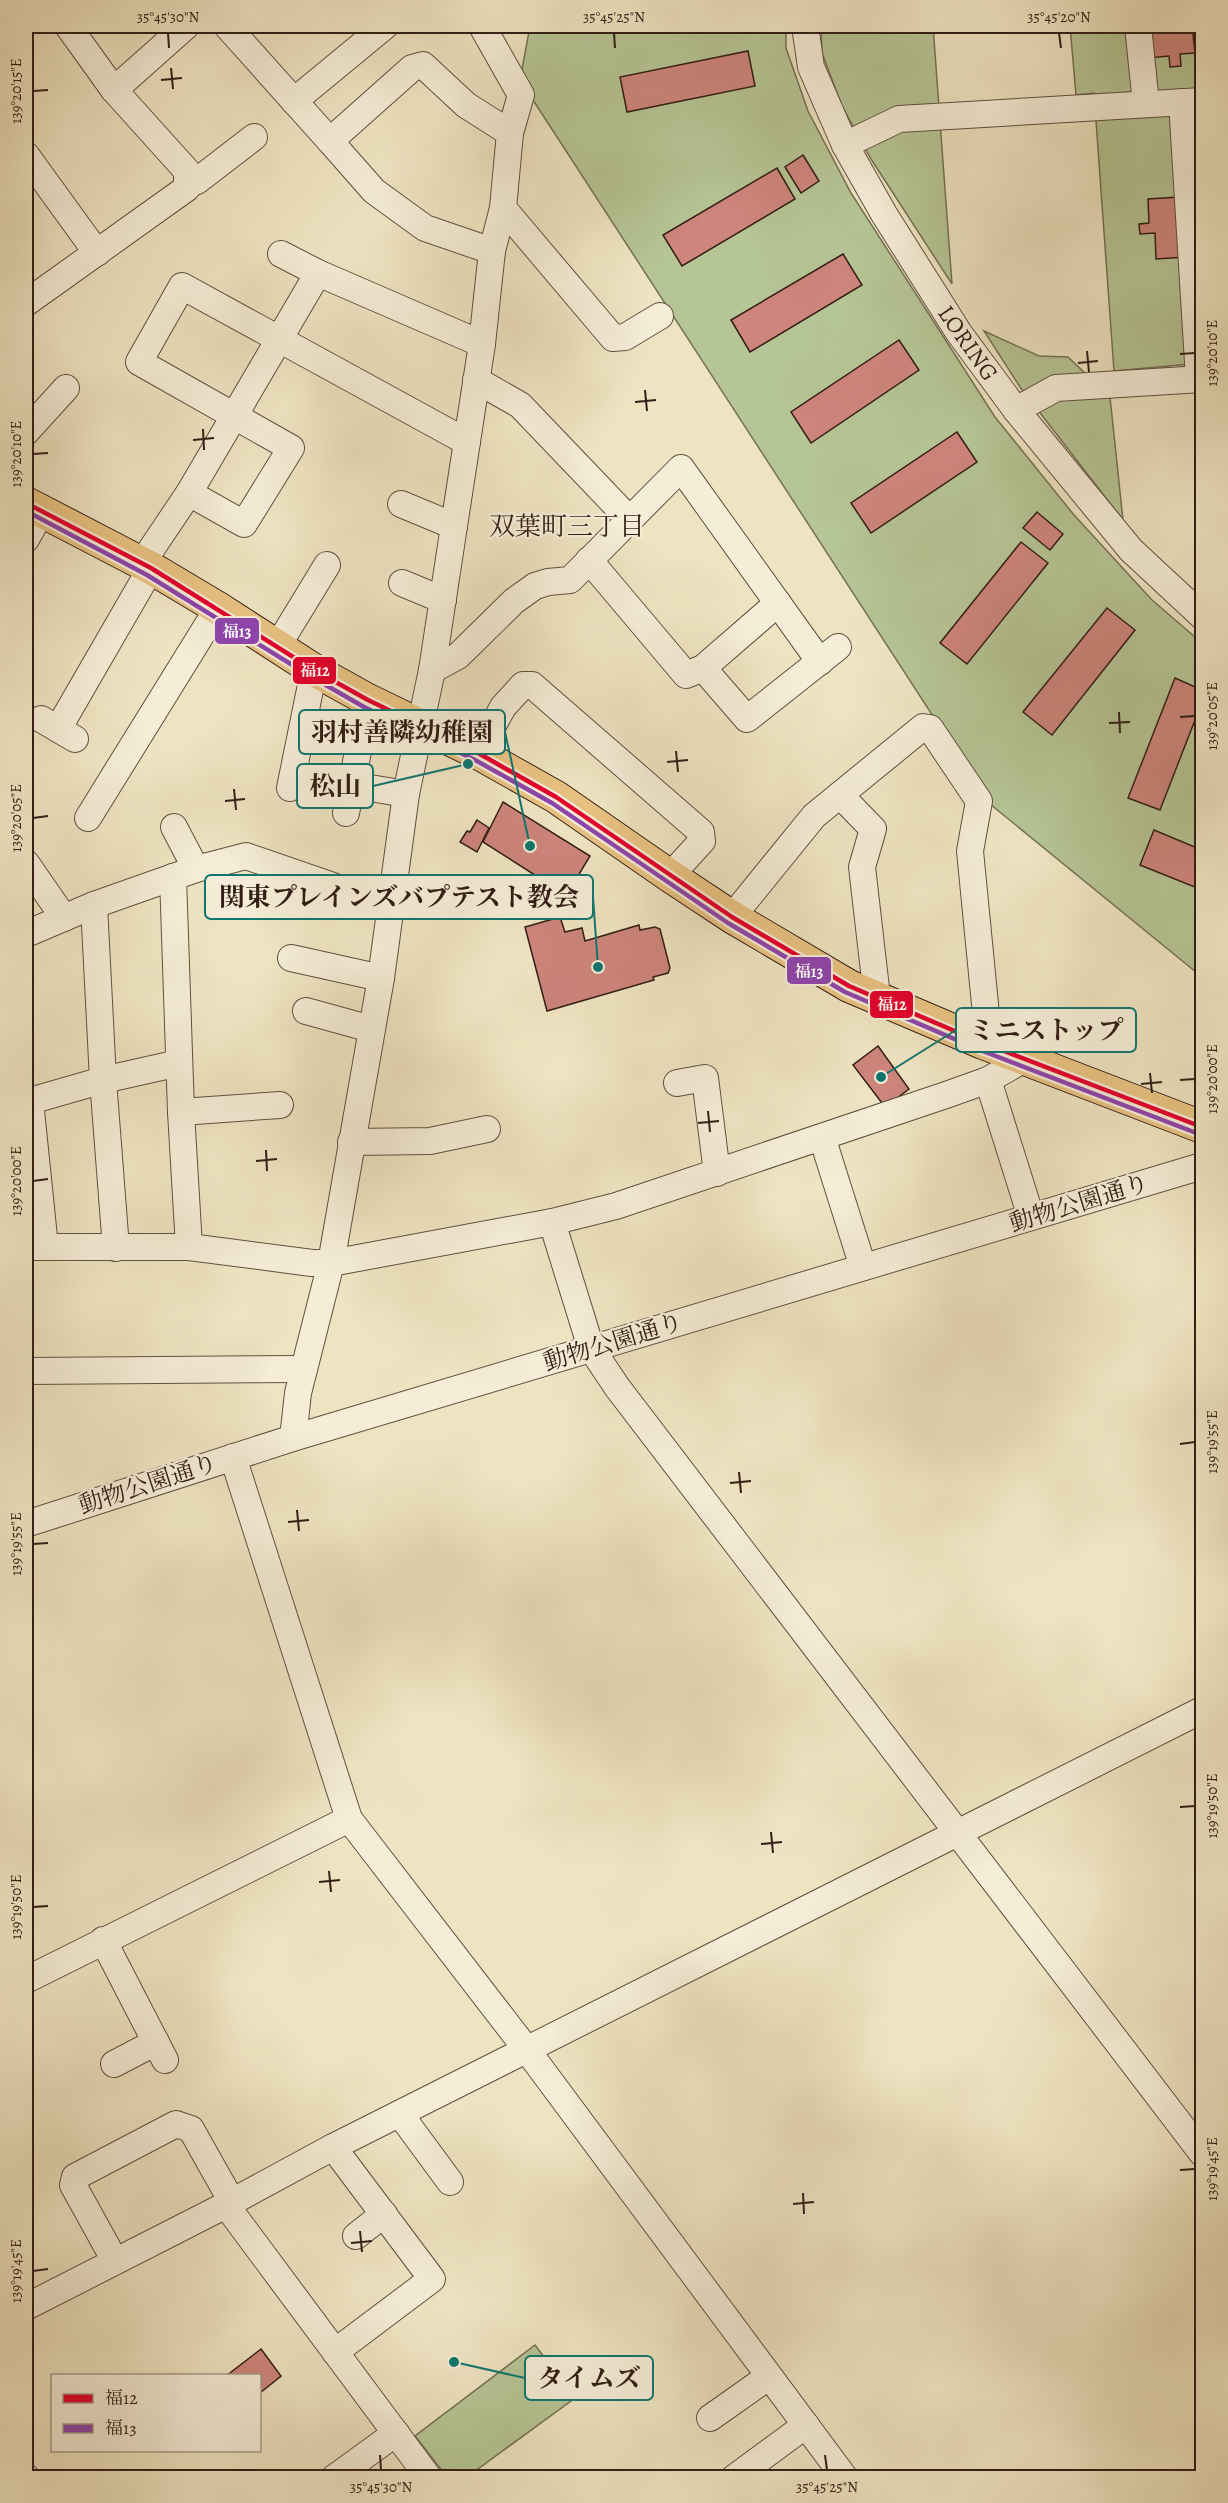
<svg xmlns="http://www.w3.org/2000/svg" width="1228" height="2503" viewBox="0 0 1228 2503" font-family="Alegreya,'Noto Serif JP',serif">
<rect width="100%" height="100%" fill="#efe4c2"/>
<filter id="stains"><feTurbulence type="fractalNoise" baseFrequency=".00333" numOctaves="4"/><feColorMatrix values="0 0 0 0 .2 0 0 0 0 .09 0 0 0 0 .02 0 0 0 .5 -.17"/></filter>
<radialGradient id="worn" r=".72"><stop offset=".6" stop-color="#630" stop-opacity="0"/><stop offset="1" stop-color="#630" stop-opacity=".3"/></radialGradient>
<g fill="#b6c595" stroke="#747155" stroke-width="1.5">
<path d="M530,26H786V48L808,111L851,193L995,417L1074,515L1152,600L1202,643V977L990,804L520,80Z"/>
<path d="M821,26H933L952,284L871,159L842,106L822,53Z"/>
<path d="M1070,26H1202V363L1114,371L1094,93L1076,95Z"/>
<path d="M984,331L1039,356L1068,357L1110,397L1123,520L1020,387Z"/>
<path d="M535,2345L575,2398L467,2477H447L415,2436Z"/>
</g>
<g fill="#ce857c" stroke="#311d15" stroke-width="1.5">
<path d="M1145,26H1192L1195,53L1180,54L1181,66L1170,67L1169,56L1148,58Z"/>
<path d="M748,51L755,86L627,112L620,77Z"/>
<path d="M803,155L819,181L801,193L785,167Z"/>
<path d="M1202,161V256L1156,259L1155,233L1140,234L1139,224L1149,223L1148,199L1195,196L1193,162Z"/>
<path d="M777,168L795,199L682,266L663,235Z"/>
<path d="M843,254L862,285L750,352L731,320Z"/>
<path d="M899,340L919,370L811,443L791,412Z"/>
<path d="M957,432L977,462L871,533L851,503Z"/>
<path d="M1037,512L1063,534L1050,550L1023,528Z"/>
<path d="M1021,542L1048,563L967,664L940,643Z"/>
<path d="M1107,608L1135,630L1052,735L1023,712Z"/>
<path d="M1175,678L1202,690V702L1160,810L1128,798Z"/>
<path d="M503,802L590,856L557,911L545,904L543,908L525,898L538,877L483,842Z"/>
<path d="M477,820L489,828L477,852L460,842L467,831L470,832Z"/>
<path d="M1154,830L1202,850V890L1140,865Z"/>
<path d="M560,917L565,932L582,928L585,941L639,925L640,930L655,927L660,929L670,968L668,973L653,977L654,980L547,1011L525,927Z"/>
<path d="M878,1046L909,1089L885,1107L853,1065Z"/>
<path d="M261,2349L281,2376L260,2393V2376H226Z"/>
</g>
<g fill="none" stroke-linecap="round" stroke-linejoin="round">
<defs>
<g id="minor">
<path d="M227,26L330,141"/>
<path d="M805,26L811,67L845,145L884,214L959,333L1016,410L1131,550L1202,616"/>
<path d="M1138,26L1146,104"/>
<path d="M114,90L186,26"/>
<path d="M294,101L385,26"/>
<path d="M1182,102L1199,379"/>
<path d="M845,145L899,119L1202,101"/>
<path d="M26,155L97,253"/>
<path d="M187,184L197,181L254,137"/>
<path d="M503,208L613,338L625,337L660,316"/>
<path d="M492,251L425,228L374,191L330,141L412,68L423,65L466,105L510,133"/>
<path d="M281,254L318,273"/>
<path d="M26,303L187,188V171L114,90L68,26"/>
<path d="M476,380L520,405L629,519"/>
<path d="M1016,410L1056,388L1202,379"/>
<path d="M26,432L66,388"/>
<path d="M189,493L244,524L291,448L139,362L182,286L467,442"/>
<path d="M401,504L454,526"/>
<path d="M26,539L42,511"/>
<path d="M589,560L686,675L703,668L778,603"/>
<path d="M142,563L189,493L318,273L482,344"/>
<path d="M402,583L443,600"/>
<path d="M277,647L327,565"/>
<path d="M703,668L747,719L838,647"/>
<path d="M432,670L458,656L514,601L535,586L548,582L570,580L681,468L820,662"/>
<path d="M41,719L75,739"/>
<path d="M58,729L151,568"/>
<path d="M478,753L503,707L523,685H532L701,832L702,841L670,876"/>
<path d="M352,785L406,794"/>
<path d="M290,788L314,670"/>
<path d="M840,795L873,829L862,867L877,997"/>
<path d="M346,813L368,700"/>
<path d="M88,818L218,608"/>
<path d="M174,827L196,869"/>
<path d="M26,863L64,918"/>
<path d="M173,877L181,1112L189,1247"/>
<path d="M94,905L103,1080L116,1248"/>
<path d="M732,917L814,816L923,727L930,728L979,801L970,851L989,1045"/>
<path d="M26,934L94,905L196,869L246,856L391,906"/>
<path d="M291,958L381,978"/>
<path d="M306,1011L371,1029"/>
<path d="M988,1080L1031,1217"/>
<path d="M677,1083L705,1078L717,1173"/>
<path d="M181,1112L280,1105"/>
<path d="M822,1137L863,1267"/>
<path d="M351,1142L430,1141L487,1129"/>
<path d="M552,1222L591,1348L617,1387L1202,2153"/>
<path d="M26,1247H189L312,1263H331L552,1222L616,1206L946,1095L988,1080L1026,1058"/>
<path d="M45,1247L30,1101L103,1080L179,1063"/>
<path d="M26,1371L304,1369"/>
<path d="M293,1438L298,1393L331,1263L381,978L406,794L432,670L454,526L482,344L492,251L503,208L510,133L521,95L482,26"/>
<path d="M233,1457L349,1819L527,2050L845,2478"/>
<path d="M26,1524L293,1438L1202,1166"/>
<path d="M103,1940L165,2060"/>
<path d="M26,1980L349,1819"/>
<path d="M114,2064L156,2042"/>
<path d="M400,2114L450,2182"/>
<path d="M333,2147L432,2279L335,2352"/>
<path d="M226,2205L429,2478"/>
<path d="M356,2236L384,2214"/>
<path d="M115,2261L73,2185L75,2177L176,2124L191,2129L232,2202"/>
<path d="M26,2307L226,2205L333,2147L1202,1710"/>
<path d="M710,2418L768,2377"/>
<path d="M26,2477V2478"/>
<path d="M334,2478L396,2433"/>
<path d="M734,2478L806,2425"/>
</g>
<path id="major" d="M26,503L151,568L218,608L314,670L368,700L478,753L556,797L670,876L732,917L849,986L983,1043L1202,1127"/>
</defs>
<use href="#minor" stroke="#604f40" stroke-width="28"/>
<use href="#major" stroke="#311d15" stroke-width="34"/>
<use href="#minor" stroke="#f5edd7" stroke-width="26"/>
<use href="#major" stroke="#e8c281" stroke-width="32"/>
<defs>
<path id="bus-1" d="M26,503L151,568L314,670L368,700L478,753L556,797L732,917L849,986L983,1043L1202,1127"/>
<path id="bus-2" d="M26,511L147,575L310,676L364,707L475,760L552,803L728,923L845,992L980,1050L1199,1134"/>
</defs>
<use href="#bus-1" stroke="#f5edd7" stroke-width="9"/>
<use href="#bus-2" stroke="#f5edd7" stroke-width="9"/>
<use href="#bus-1" stroke="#e4002b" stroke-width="4.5"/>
<use href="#bus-2" stroke="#8e44ad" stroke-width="4.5"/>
</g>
<path fill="none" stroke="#311d15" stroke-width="2" d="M168,33L169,48M614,33L615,48M1059,33L1061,48M171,68L173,89M161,80L182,78M33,91L48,90M1087,351L1089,372M1180,354L1195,353M1078,363L1098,361M645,390L647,411M635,402L656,400M203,429L204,450M193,440L214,438M33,454L48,453M1119,712L1120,733M1180,717L1195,716M1109,723L1130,722M676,751L678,772M667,762L688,760M234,789L236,810M225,801L245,799M33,818L48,816M1150,1073L1152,1093M1180,1080L1195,1079M1141,1084L1162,1082M708,1111L710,1132M698,1123L719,1121M266,1150L267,1171M256,1161L277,1159M33,1181L48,1179M1180,1444L1195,1442M739,1472L741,1493M730,1483L751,1481M297,1510L299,1531M288,1522L309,1520M33,1544L48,1543M1180,1807L1195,1806M771,1832L773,1853M761,1844L782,1842M329,1871L331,1892M319,1882L340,1880M33,1907L48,1906M1180,2170L1195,2169M803,2193L804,2214M793,2204L814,2202M360,2231L362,2252M351,2243L372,2241M33,2271L48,2269M380,2455L381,2470M825,2455L827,2470"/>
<g text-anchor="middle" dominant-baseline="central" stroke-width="4.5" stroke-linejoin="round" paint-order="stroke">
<g font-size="24" fill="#311d15" stroke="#f5edd7">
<text transform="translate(968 343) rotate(55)">LORING</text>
<text transform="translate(1079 1203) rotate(-17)">動物公園通り</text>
<text transform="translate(613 1342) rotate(-17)">動物公園通り</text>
<text transform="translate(148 1484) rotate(-18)">動物公園通り</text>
</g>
<g font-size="26" fill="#311d15" stroke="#f5edd7">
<text x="567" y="526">双葉町三丁目</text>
</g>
</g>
<path fill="none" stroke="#0f766e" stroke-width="2" d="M530 846L505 732M468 764L373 786M598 967L593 897M881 1077L956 1030M454 2362L525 2378"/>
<g fill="#0f766e" stroke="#f5edd7" stroke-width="2">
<circle cx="530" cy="846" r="6"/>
<circle cx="468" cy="764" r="6"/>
<circle cx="598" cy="967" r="6"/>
<circle cx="881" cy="1077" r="6"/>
<circle cx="454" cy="2362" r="6"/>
</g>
<g fill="#f5edd7" stroke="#0f766e" stroke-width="2">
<rect x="299" y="710" width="206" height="44" rx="6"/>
<rect x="297" y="764" width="76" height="44" rx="6"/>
<rect x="205" y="875" width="388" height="44" rx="6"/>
<rect x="956" y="1008" width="180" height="44" rx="6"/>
<rect x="525" y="2356" width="128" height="44" rx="6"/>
</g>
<g font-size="26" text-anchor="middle" font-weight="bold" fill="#311d15">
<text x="402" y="741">羽村善隣幼稚園</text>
<text x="335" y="795">松山</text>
<text x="399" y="906">関東プレインズバプテスト教会</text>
<text x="1046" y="1039">ミニストップ</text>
<text x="589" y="2387">タイムズ</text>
</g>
<g stroke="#f5edd7" stroke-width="2">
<rect x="214" y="617" width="46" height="28" rx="6" fill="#8e44ad"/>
<rect x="292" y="656" width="45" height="29" rx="6" fill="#e4002b"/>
<rect x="786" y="956" width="46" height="29" rx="6" fill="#8e44ad"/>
<rect x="869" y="990" width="45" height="29" rx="6" fill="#e4002b"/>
</g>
<g font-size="16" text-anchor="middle" font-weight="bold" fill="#fff">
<text x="237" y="637">福13</text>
<text x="315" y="676">福12</text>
<text x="809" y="977">福13</text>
<text x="892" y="1010">福12</text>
</g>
<rect width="1228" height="2503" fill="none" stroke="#efe4c2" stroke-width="66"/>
<rect x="51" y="2374" width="210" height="78" fill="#f5edd7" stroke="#a79a89" stroke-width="1.5"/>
<rect x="63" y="2394" width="30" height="9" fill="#e4002b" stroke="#a79a89" stroke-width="1.5"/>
<text x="105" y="2404" font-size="18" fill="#311d15">福12</text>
<rect x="63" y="2424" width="30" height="9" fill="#8e44ad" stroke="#a79a89" stroke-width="1.5"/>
<text x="105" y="2434" font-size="18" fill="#311d15">福13</text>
<rect x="33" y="33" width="1162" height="2437" fill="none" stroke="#311d15" stroke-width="2"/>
<g font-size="15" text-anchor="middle" fill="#311d15">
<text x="168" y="22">35°45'30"N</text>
<text x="614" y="22">35°45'25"N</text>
<text x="1059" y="22">35°45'20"N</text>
<text transform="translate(16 91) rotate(-90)" y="5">139°20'15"E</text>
<text transform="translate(1212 353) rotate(-90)" y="5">139°20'10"E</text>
<text transform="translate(16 454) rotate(-90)" y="5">139°20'10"E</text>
<text transform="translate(1212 716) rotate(-90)" y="5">139°20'05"E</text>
<text transform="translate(16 818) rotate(-90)" y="5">139°20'05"E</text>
<text transform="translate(1212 1079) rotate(-90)" y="5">139°20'00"E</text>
<text transform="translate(16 1181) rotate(-90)" y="5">139°20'00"E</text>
<text transform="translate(1212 1442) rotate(-90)" y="5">139°19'55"E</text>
<text transform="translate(16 1544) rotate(-90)" y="5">139°19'55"E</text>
<text transform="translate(1212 1806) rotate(-90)" y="5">139°19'50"E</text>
<text transform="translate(16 1907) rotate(-90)" y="5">139°19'50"E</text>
<text transform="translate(1212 2169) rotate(-90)" y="5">139°19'45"E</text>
<text transform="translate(16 2271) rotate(-90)" y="5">139°19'45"E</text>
<text x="381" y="2492">35°45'30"N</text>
<text x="827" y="2492">35°45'25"N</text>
</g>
<rect width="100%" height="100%" filter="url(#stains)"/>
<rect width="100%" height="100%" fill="url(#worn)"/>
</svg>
